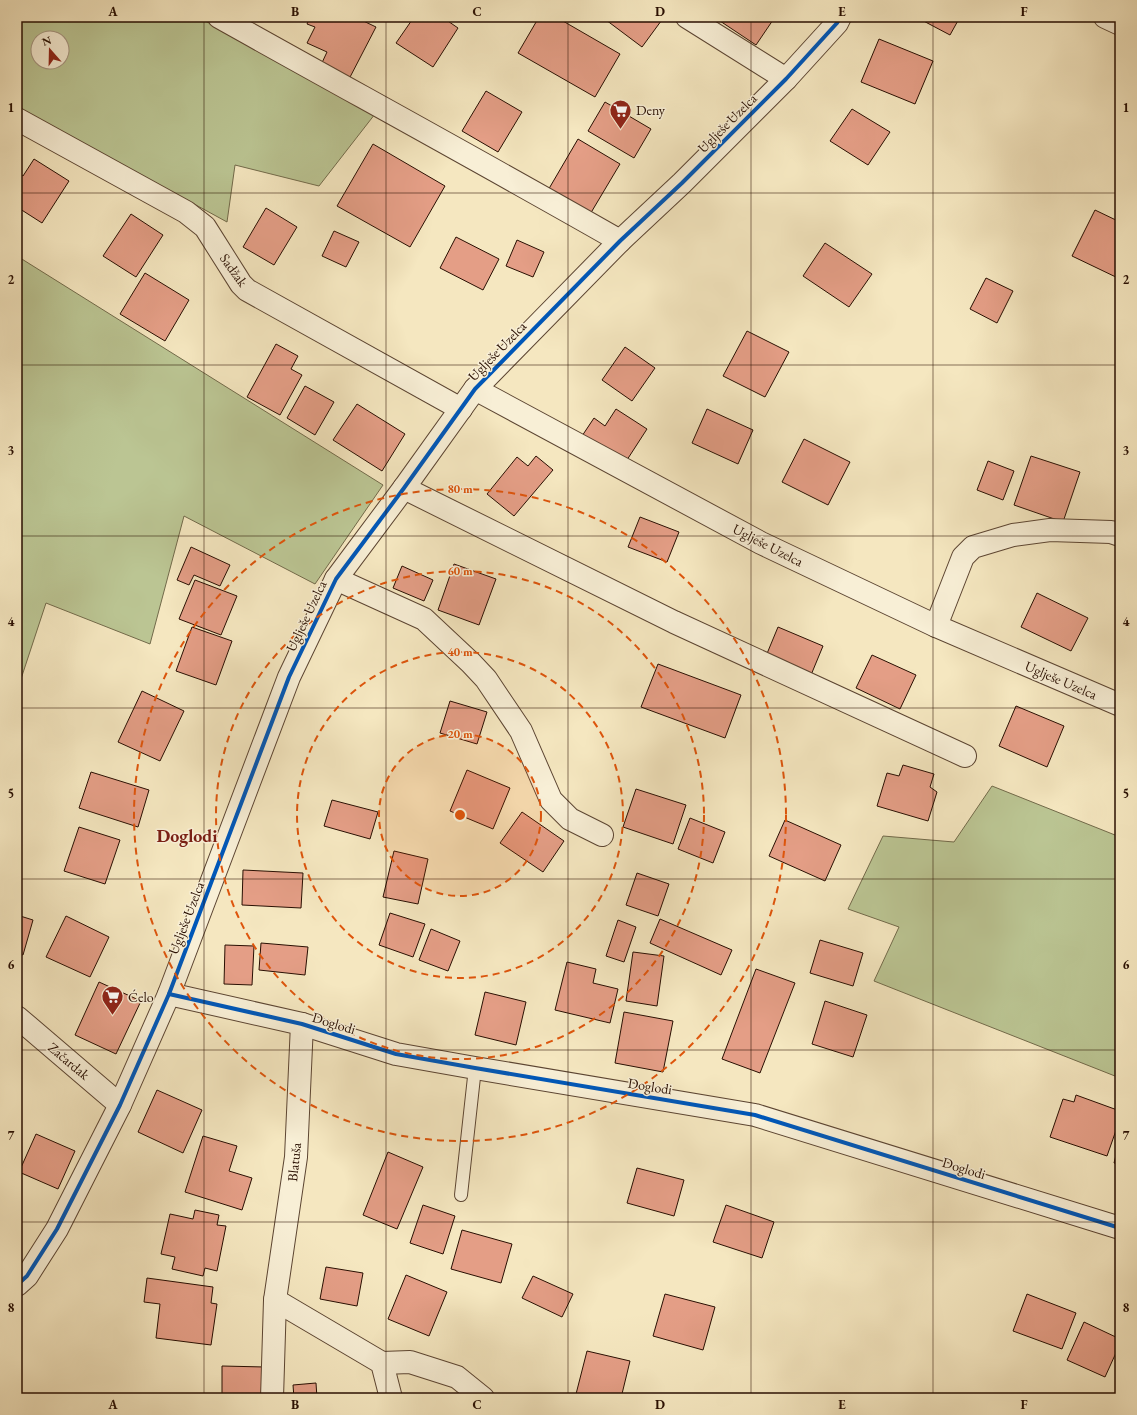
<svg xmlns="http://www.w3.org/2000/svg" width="1137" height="1415" viewBox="0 0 1137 1415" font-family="'EB Garamond',serif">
<rect width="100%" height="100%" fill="#f5e7c0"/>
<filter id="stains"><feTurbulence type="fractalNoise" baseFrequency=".005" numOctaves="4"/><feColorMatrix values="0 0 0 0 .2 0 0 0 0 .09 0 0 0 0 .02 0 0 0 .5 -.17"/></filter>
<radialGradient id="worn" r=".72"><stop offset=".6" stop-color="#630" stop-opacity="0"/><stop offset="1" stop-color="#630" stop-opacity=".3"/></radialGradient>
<g fill="#bbc593" stroke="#726a4a" fill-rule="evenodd">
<path d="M17,17H198L375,114L319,186L235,165L227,222L17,107ZM38,38H62V62H38Z"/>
<path d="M17,256L383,485L315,584L184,516L150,644L46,603L17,691Z"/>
<path d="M992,786L1120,837V925L1116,931L1120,933V1078L874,981L899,927L848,909L883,836L954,842Z"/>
</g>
<g fill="#e49e86" stroke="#290f02">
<path d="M310,17H355L376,27L348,81L320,67L327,52L307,43L315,27L307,24Z"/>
<path d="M414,17H442L458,28L433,67L396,43Z"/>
<path d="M539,17H556L620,54L595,97L518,53Z"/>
<path d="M602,17H664L642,47Z"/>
<path d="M714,17H775L756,45Z"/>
<path d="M916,17H960L950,35Z"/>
<path d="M879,39L933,61L915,104L861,82Z"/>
<path d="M486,91L522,112L498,152L462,131Z"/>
<path d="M605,102L651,129L634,158L588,131Z"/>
<path d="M852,109L890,132L868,165L830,141Z"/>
<path d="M578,139L620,164L589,216L547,192Z"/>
<path d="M373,144L445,186L410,247L337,206Z"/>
<path d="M34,159L69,181L42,223L17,207V172L23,176Z"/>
<path d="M266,208L297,227L274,265L243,247Z"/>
<path d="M1095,210L1120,222V279L1072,256Z"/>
<path d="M131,214L163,235L136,277L103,256Z"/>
<path d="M334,231L359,242L346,267L322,256Z"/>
<path d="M456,237L499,259L483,290L440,268Z"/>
<path d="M517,240L544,252L533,277L506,266Z"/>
<path d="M825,243L872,274L849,307L803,276Z"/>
<path d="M145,273L189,300L165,341L120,314Z"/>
<path d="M986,278L1013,291L997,323L970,309Z"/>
<path d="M747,331L789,352L765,397L723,376Z"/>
<path d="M276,344L298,356L291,369L302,375L280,415L247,397Z"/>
<path d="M625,347L655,368L632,401L602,380Z"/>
<path d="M305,386L334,402L315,435L287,418Z"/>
<path d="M357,404L405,434L382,471L333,440Z"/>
<path d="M616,409L647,429L625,463L582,436L594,418L605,426Z"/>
<path d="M707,409L753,430L738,464L692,443Z"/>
<path d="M804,439L850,462L828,505L782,482Z"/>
<path d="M536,456L553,470L514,516L487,494L517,457L528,466Z"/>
<path d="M1031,456L1080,472L1063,522L1014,505Z"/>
<path d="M988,461L1014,471L1003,500L977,490Z"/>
<path d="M640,517L679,532L667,562L628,547Z"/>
<path d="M191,547L230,565L220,586L194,575L189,585L177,580Z"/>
<path d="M454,564L496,579L479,625L438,610Z"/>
<path d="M402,566L433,580L424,601L393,588Z"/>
<path d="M195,580L237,596L221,635L179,619Z"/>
<path d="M1037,593L1088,618L1071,651L1021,627Z"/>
<path d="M192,627L232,641L216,685L176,671Z"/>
<path d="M778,627L823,646L811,675L766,656Z"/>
<path d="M872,655L916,675L900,709L856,688Z"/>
<path d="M658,664L741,695L725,738L641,707Z"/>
<path d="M142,691L184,711L160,761L118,742Z"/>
<path d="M450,701L487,712L477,744L440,733Z"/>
<path d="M1016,706L1064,726L1047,767L999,746Z"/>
<path d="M903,765L934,774L930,787L937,792L928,821L877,806L887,773L899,776Z"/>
<path d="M467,770L510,788L493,829L450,811Z"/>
<path d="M91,772L149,790L138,827L79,808Z"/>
<path d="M636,789L686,805L673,844L623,827Z"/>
<path d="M332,800L378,812L370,839L324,826Z"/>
<path d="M522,812L564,841L543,872L500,843Z"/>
<path d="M690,818L725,832L713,863L678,849Z"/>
<path d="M785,820L841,845L825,881L769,856Z"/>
<path d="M79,827L120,840L105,884L64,871Z"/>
<path d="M394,851L428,859L418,904L383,897Z"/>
<path d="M243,870L303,873L301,908L242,905Z"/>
<path d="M637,873L669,884L658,916L626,905Z"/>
<path d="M390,913L425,924L413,957L379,945Z"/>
<path d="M17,915L33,920L23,955L17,953Z"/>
<path d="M66,916L109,937L90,977L46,957Z"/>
<path d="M660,919L732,950L721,975L650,943Z"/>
<path d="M618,920L636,927L624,962L606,956Z"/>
<path d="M431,929L460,941L448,971L419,960Z"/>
<path d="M820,940L863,953L853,986L810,973Z"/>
<path d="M261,943L308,947L305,975L259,970Z"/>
<path d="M225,945L254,946L252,985L224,984Z"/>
<path d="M633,952L664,956L657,1006L626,1001Z"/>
<path d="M567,962L596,969L593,983L618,989L610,1023L555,1010Z"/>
<path d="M756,969L795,983L760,1073L722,1059Z"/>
<path d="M99,982L141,1001L116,1054L75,1035Z"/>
<path d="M485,992L526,1002L516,1045L475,1035Z"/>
<path d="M825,1001L867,1015L853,1057L812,1044Z"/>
<path d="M624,1012L673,1021L663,1072L615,1063Z"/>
<path d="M157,1090L202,1110L183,1153L138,1132Z"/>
<path d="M1076,1095L1120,1111V1119L1107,1156L1050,1137L1063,1099L1074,1102Z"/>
<path d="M36,1134L75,1151L58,1189L19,1172Z"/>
<path d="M203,1136L237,1146L229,1171L252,1178L242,1210L185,1192Z"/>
<path d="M1120,1139V1164L1114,1163Z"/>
<path d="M388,1152L423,1167L397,1229L363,1215Z"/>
<path d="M637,1168L684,1180L674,1216L627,1203Z"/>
<path d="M423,1205L455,1216L443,1254L410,1243Z"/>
<path d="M726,1205L774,1222L762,1258L713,1242Z"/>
<path d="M195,1210L219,1215L217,1225L226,1226L217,1271L205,1268L203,1276L172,1269L175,1257L161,1254L170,1214L193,1219Z"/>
<path d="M462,1230L512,1244L501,1283L451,1269Z"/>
<path d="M326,1267L363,1273L357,1306L320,1299Z"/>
<path d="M406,1275L447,1292L429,1336L388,1319Z"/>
<path d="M533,1276L573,1294L562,1317L522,1298Z"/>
<path d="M147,1278L213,1287L211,1303L217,1304L211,1345L156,1338L160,1304L144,1302Z"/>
<path d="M665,1294L715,1307L703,1350L653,1336Z"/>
<path d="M1027,1294L1076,1313L1062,1349L1013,1331Z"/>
<path d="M1084,1322L1120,1339V1344L1105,1377L1067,1360Z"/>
<path d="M587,1351L630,1361L621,1398H575Z"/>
<path d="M222,1366L265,1367V1398H222Z"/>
<path d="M316,1383L317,1398H294L293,1385Z"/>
</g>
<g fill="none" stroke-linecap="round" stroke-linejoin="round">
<defs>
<path id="service" d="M461,1195L475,1068"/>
<g id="minor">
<path d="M219,17C353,92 487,165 620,241"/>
<path d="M687,17L786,79"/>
<path d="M1105,17L1120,24"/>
<path d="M17,119L186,212L205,227L241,284L247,290L461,409"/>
<path d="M475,389L761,543L936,626L1120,705"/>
<path d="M404,488L674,622L965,756"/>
<path d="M336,579L424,619L471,663L486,679L521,731L551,800L570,819L602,835"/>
<path d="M936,626L963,557L973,547L1013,535L1050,530L1111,532L1120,535"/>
<path d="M169,994L302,1024L396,1054L475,1068L755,1115L1120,1228"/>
<path d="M17,1017L120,1105"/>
<path d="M302,1024L296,1157L275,1300L382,1363L391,1398"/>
<path d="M17,1285L27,1276L57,1229L120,1105L169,994L289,677L336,579L404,488L475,389L620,241L682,183L786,79L837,23L840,17"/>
<path d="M382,1363L410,1362L457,1377L483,1398"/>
<path d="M272,1398L275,1300"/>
</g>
</defs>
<use href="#service" stroke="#5c4532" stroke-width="14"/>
<use href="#minor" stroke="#5c4532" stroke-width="24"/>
<use href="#service" stroke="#f8efd6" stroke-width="12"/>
<use href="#minor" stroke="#f8efd6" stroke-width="22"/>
<defs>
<g id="cycleway">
<path d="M169,994L302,1024L396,1054L475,1068L755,1115L1120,1228"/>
<path d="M17,1285L27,1276L57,1229L120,1105L169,994L289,677L336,579L404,488L475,389L620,241L682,183L786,79L837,23L840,17"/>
</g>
</defs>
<use href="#cycleway" stroke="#f8efd6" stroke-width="6"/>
<use href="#cycleway" stroke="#0057b8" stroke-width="4"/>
</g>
<path fill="none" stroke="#290f02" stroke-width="1" stroke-opacity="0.55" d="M204,17V1398M386,17V1398M568,17V1398M751,17V1398M933,17V1398M17,193H1120M17,365H1120M17,536H1120M17,708H1120M17,879H1120M17,1050H1120M17,1222H1120"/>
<circle cx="460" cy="815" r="81" fill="#de550c" fill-opacity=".12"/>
<g fill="none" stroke="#de550c" stroke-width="2" stroke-dasharray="7 5">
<circle cx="460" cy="815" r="81"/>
<circle cx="460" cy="815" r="163"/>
<circle cx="460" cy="815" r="244"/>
<circle cx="460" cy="815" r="326"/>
</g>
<defs>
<symbol id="supermarket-pin" viewBox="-11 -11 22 30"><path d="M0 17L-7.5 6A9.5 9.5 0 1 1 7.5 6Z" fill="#8f2418" stroke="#f8efd6"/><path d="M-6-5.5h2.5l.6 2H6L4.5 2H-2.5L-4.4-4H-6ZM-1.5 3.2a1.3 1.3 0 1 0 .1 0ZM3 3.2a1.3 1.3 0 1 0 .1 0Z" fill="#fff"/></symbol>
</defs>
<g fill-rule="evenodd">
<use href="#supermarket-pin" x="608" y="98" width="25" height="34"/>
<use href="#supermarket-pin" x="100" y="984" width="25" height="34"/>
</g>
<g text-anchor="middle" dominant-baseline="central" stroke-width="3" stroke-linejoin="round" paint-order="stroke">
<g font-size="14" fill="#290f02" stroke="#f8efd6" text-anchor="start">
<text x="636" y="110">Deny</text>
<text x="128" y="997">Ćelo</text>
</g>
<g font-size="14" fill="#290f02" stroke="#f8efd6">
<text transform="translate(727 123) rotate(-45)">Uglješe Uzelca</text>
<text transform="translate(234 270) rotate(54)">Sadžak</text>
<text transform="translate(497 351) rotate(-46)">Uglješe Uzelca</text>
<text transform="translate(768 545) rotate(27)">Uglješe Uzelca</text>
<text transform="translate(306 616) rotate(-65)">Uglješe Uzelca</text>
<text transform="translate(1061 680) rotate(23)">Uglješe Uzelca</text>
<text transform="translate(186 918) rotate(-69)">Uglješe Uzelca</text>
<text transform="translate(334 1023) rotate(17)">Doglodi</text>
<text transform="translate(69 1061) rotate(40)">Začardak</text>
<text transform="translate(650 1086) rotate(9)">Doglodi</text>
<text transform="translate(294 1162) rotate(-84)">Blatuša</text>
<text transform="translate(964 1168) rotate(17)">Doglodi</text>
</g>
<g font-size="18" font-weight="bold" fill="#7a1f14" stroke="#f8efd6">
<text x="187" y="835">Doglodi</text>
</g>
</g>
<circle cx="460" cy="815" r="6" fill="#de550c" stroke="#f8efd6" stroke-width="2"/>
<g font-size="12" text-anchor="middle" font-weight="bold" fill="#de550c" stroke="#f8efd6" stroke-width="3" stroke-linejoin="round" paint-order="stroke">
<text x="460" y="493">80 m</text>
<text x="460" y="575">60 m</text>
<text x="460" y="656">40 m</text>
<text x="460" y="738">20 m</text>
</g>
<rect width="1137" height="1415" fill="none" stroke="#f5e7c0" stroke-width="44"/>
<g transform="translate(50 50) rotate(340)"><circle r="19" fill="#f8efd6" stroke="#a59581"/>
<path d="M0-3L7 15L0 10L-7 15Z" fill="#8f2418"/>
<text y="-6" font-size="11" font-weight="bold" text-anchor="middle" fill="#290f02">N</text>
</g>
<rect x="22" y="22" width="1093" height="1371" fill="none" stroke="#290f02" stroke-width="1.5"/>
<g font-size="13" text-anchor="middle" font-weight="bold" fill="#290f02">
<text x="113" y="16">A</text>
<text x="295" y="16">B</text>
<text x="477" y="16">C</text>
<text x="660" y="16">D</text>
<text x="842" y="16">E</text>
<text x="1024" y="16">F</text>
<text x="11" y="112">1</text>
<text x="1126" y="112">1</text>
<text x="11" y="284">2</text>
<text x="1126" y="284">2</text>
<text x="11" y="455">3</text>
<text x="1126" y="455">3</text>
<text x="11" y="626">4</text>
<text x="1126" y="626">4</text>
<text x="11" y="798">5</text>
<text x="1126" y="798">5</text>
<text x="11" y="969">6</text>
<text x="1126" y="969">6</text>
<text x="11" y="1140">7</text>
<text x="1126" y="1140">7</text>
<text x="11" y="1312">8</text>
<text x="1126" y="1312">8</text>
<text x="113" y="1409">A</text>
<text x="295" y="1409">B</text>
<text x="477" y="1409">C</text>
<text x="660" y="1409">D</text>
<text x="842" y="1409">E</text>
<text x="1024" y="1409">F</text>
</g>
<rect width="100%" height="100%" filter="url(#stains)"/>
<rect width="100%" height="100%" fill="url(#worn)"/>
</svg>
